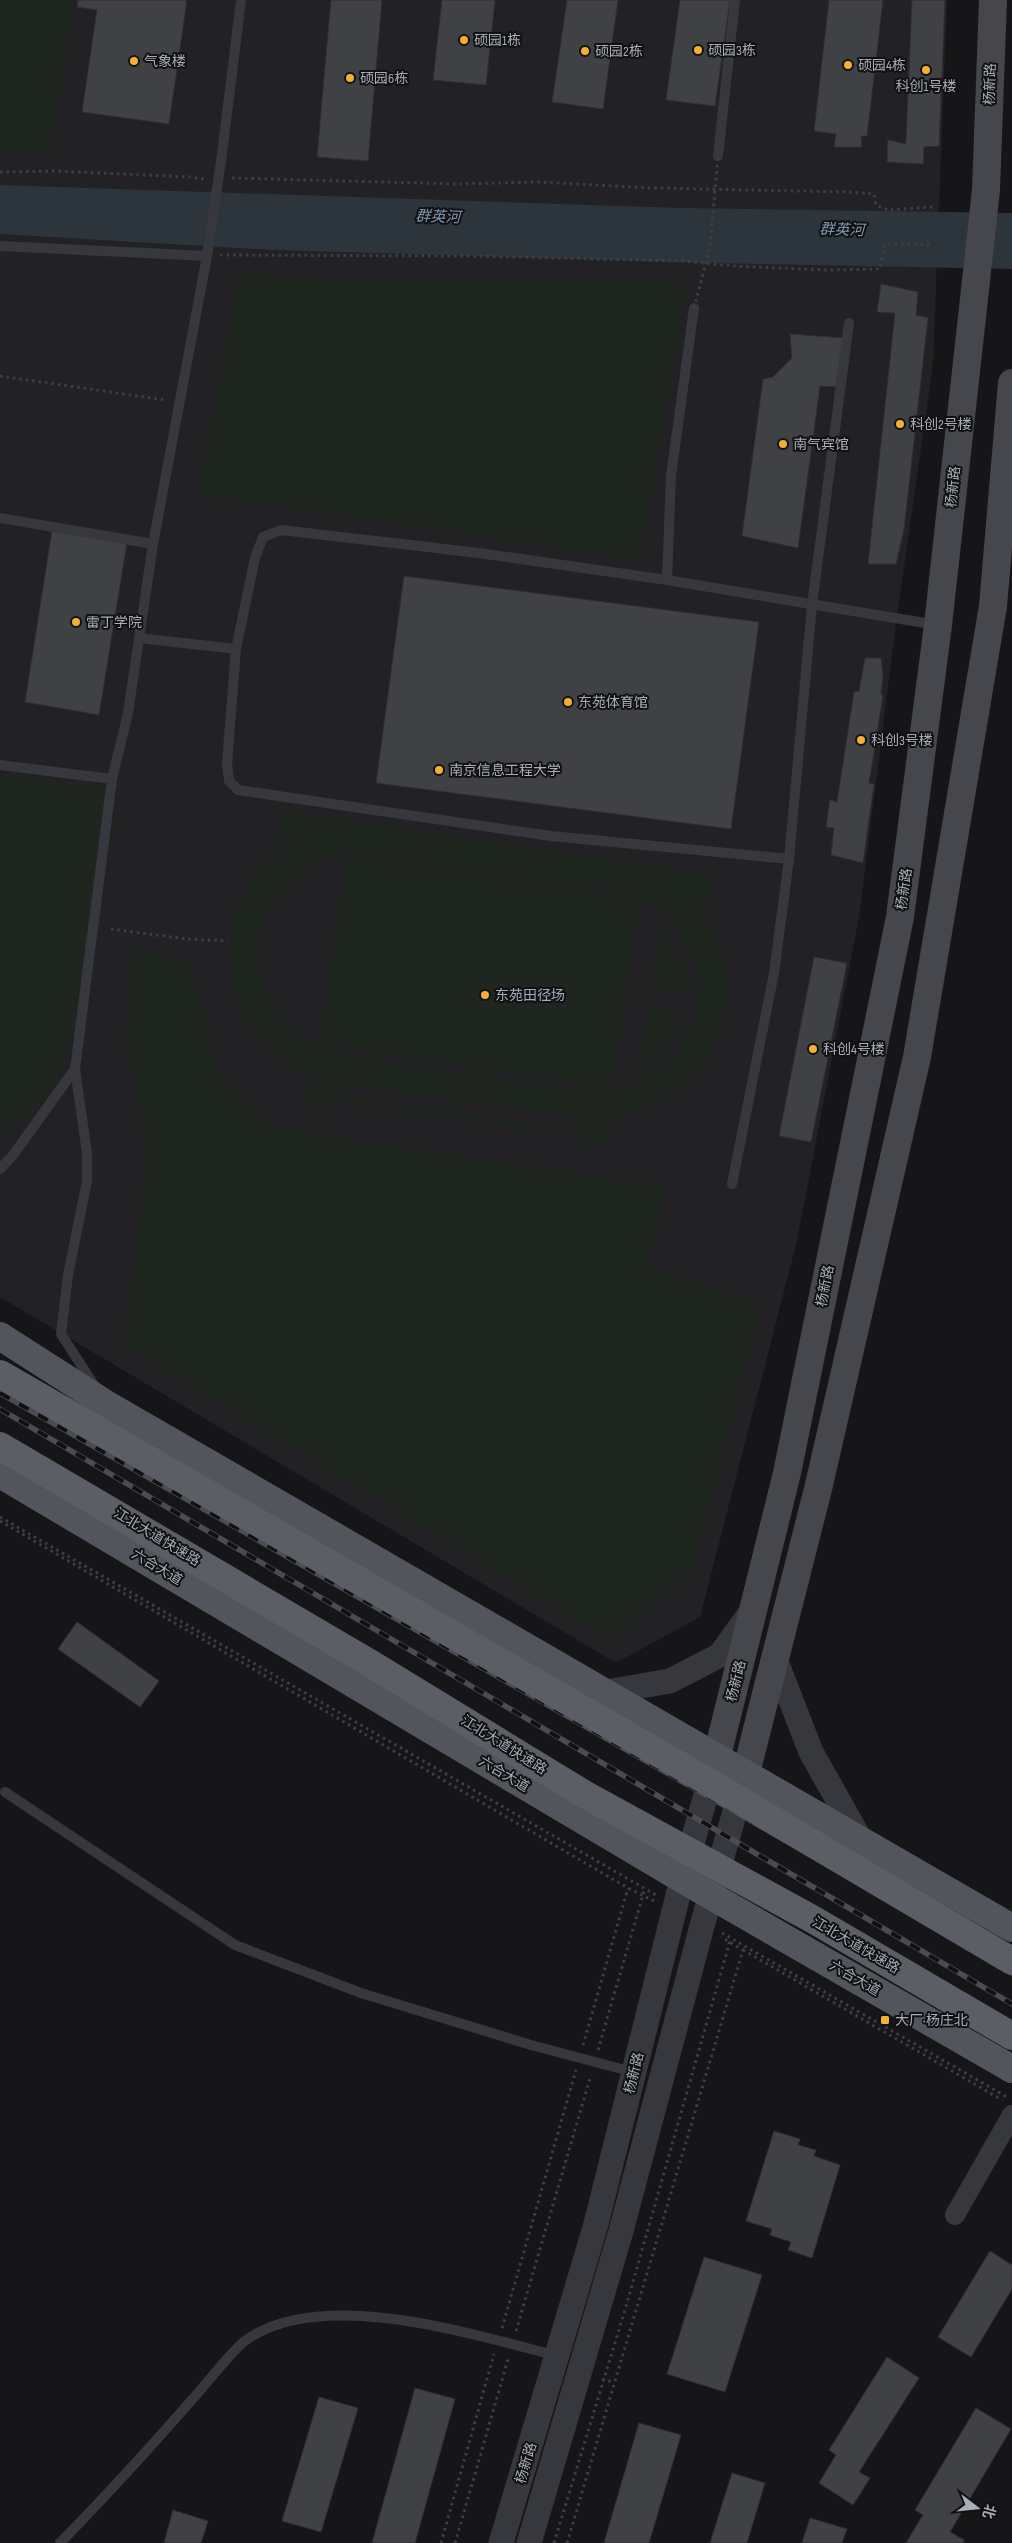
<svg xmlns="http://www.w3.org/2000/svg" width="1012" height="2543" viewBox="0 0 1012 2543" font-family="'Sofia Sans Condensed','Noto Sans SC',sans-serif">
<rect width="100%" height="100%" fill="#161618"/>
<path fill="#222225" d="M0,0H947L933,364L896,623L859,917L797,1241L700,1617L616,1663L0,1297Z"/>
<g fill="#1e261f" fill-rule="evenodd">
<path d="M0,0H75L49,152L0,151Z"/>
<path d="M239,276L687,283L640,560L198,494Z"/>
<path d="M0,776L117,791L85,1008L48,1095L0,1135Z"/>
<path d="M282,811L715,875L710,904L692,902C770,989 709,1114 595,1119L341,1084C218,1061 187,907 296,843L277,840ZM355,854L614,892C736,916 719,1088 595,1092L345,1055C224,1033 232,863 355,854Z"/>
<path d="M347,857L639,901L611,1089L319,1045Z"/>
<path d="M661,923L693,984C679,991 666,993 651,991Z"/>
<path d="M134,951L188,962L218,1067L263,1124L343,1139L665,1187L648,1269L761,1305L693,1567L611,1641L125,1345L148,1144L126,1043Z"/>
<path d="M649,1005L669,1012L686,1024L638,1074Z"/>
<path d="M310,1083L336,1087L335,1095L580,1131L582,1122L610,1126L606,1148L579,1144L580,1136L334,1100L333,1108L307,1104Z"/>
</g>
<path fill="#2c353c" d="M0,185L680,208L1012,213V269L710,263L275,250L0,234Z"/>
<g fill="#404145" stroke="#303034">
<path d="M78,0H187L169,124L82,112L97,10L77,7Z"/>
<path d="M331,0H382L368,161L317,157Z"/>
<path d="M442,0H495L486,85L433,80Z"/>
<path d="M567,0H618L603,109L552,102Z"/>
<path d="M680,0H730L715,106L666,100Z"/>
<path d="M829,0H883L867,136H861L862,147H834L836,134L814,131Z"/>
<path d="M912,0H945L939,146L924,147L923,164L887,162L888,140L906,144Z"/>
<path d="M881,284L918,292L916,315L928,318L904,529L896,564H868L895,313L877,312Z"/>
<path d="M790,334L844,338L839,387L820,386L798,548L742,536L763,379L773,377L792,358Z"/>
<path d="M52,531L127,542L99,715L25,702Z"/>
<path d="M404,576L759,622L731,829L376,783Z"/>
<path d="M865,658H881L883,674L881,694L883,696L869,783L874,784L863,863L831,855L834,828L826,827L830,800L837,802L854,692L859,691Z"/>
<path d="M814,957L847,963L811,1142L779,1136Z"/>
<path d="M77,1622L159,1681L140,1707L58,1649Z"/>
<path d="M774,2131L800,2139L798,2145L816,2150L814,2156L840,2165L812,2258L788,2250L791,2242L770,2235L772,2229L746,2221Z"/>
<path d="M990,2251L1012,2265V2289L971,2357L938,2337Z"/>
<path d="M704,2257L762,2275L725,2392L667,2374Z"/>
<path d="M887,2357L919,2378L859,2472L870,2478L853,2505L819,2483L836,2455L829,2450Z"/>
<path d="M415,2388L455,2399L415,2543H372Z"/>
<path d="M319,2397L358,2408L321,2532L282,2521Z"/>
<path d="M976,2408L1011,2429L950,2532L964,2540L963,2543H906L923,2515L915,2510Z"/>
<path d="M639,2423L681,2435L649,2543H604Z"/>
<path d="M732,2473L765,2483L747,2543H710Z"/>
<path d="M173,2510L208,2521L201,2543H164Z"/>
<path d="M810,2518L847,2529L842,2543H802Z"/>
</g>
<g fill="none" stroke-linecap="round" stroke-linejoin="round">
<g stroke="#3d3f44" stroke-width="3" stroke-dasharray="2.5 4" stroke-linecap="butt">
<path d="M0,172L54,171L190,177L204,179"/>
<path d="M232,178L457,184L538,182L652,188L850,192L874,194L876,205L888,210L933,207"/>
<path d="M220,255L469,256L684,261L733,266L827,270L880,269L885,244L930,245"/>
<path d="M0,376L165,400"/>
<path d="M111,929L187,939L228,941"/>
<path d="M0,1517L656,1895"/>
<path d="M0,1521L628,1888L656,1902"/>
<path d="M722,1933L1007,2097"/>
<path d="M743,1950L1002,2100"/>
<path d="M583,2045L628,1888"/>
<path d="M598,2050L645,1888"/>
<path d="M502,2328L576,2070"/>
<path d="M516,2331L591,2075"/>
<path d="M602,2379L613,2382"/>
<path d="M441,2543L494,2354"/>
<path d="M455,2543L509,2356"/>
<path d="M554,2543L625,2310L730,1941"/>
<path d="M567,2543L743,1950L721,1937"/>
</g>
<g stroke="#37383d" stroke-width="10">
<path d="M718,156L735,0"/>
<path d="M221,161L241,0"/>
<path d="M0,246L207,256L153,544L128,713L112,779L75,1069L87,1153V1181L68,1275L61,1334L96,1388"/>
<path d="M0,518L153,544"/>
<path d="M667,580L671,476L694,308"/>
<path d="M139,638L236,649L227,763L229,781L238,790L551,836L789,859"/>
<path d="M236,649L255,558L263,537L281,530L479,553L667,580L937,625"/>
<path d="M0,765L112,779"/>
<path d="M0,1169L13,1155L75,1069"/>
<path d="M732,1184L774,973L789,859L812,605L849,323"/>
<path d="M5,1792L235,1945L361,1993L531,2045L633,2072"/>
<path d="M60,2543C105,2497 148,2450 190,2402C205,2386 231,2351 246,2340C323,2286 474,2335 558,2356"/>
</g>
<path stroke="#37383d" stroke-width="20" d="M955,2215L1012,2115"/>
<g stroke="#37383d" stroke-width="25">
<path d="M775,1659L811,1752L861,1841"/>
<path d="M606,1692L670,1681L720,1655L752,1611"/>
<path d="M501,2543L596,2224L682,1879L715,1763"/>
<path d="M529,2543L621,2231L702,1926L744,1780"/>
</g>
<g stroke="#45474d" stroke-width="28">
<path d="M717,1756L787,1473L900,917L938,625L986,190L993,0"/>
<path d="M746,1773L819,1485L917,1057L993,606L1012,383"/>
</g>
<g stroke="#53555c" stroke-width="28">
<path d="M0,1336L106,1404L1012,1928"/>
<path d="M0,1474L682,1879L1012,2069"/>
</g>
<defs>
<g id="rail">
<path d="M0,1393L867,1887L1012,1973"/>
<path d="M0,1409L1012,2004"/>
</g>
</defs>
<use href="#rail" stroke="#4a4c52" stroke-width="5.5"/>
<use href="#rail" stroke="#111113" stroke-width="4" stroke-dasharray="11" stroke-linecap="butt"/>
<path stroke="#3d3f44" stroke-width="3" stroke-dasharray="2.5 4" stroke-linecap="butt" d="M694,308L710,247L718,156"/>
<path stroke="#37383d" stroke-width="10" d="M207,256L221,161"/>
<g stroke="#5b5e65" stroke-width="28">
<path d="M0,1374L719,1788L1012,1961"/>
<path d="M0,1446L373,1665L584,1794L814,1920L1012,2036"/>
</g>
</g>
<g fill="#f2b134" stroke="#111113" stroke-width="2">
<circle cx="464" cy="40" r="5"/>
<circle cx="698" cy="50" r="5"/>
<circle cx="585" cy="51" r="5"/>
<circle cx="134" cy="61" r="5"/>
<circle cx="848" cy="65" r="5"/>
<circle cx="926" cy="70" r="5"/>
<circle cx="350" cy="78" r="5"/>
<circle cx="900" cy="424" r="5"/>
<circle cx="783" cy="444" r="5"/>
<circle cx="76" cy="622" r="5"/>
<circle cx="568" cy="702" r="5"/>
<circle cx="861" cy="740" r="5"/>
<circle cx="439" cy="770" r="5"/>
<circle cx="485" cy="995" r="5"/>
<circle cx="813" cy="1049" r="5"/>
<rect x="880" y="2015" width="10" height="10" rx="2.5"/>
</g>
<g text-anchor="middle" dominant-baseline="central" stroke-width="4" stroke-linejoin="round" paint-order="stroke">
<g font-size="14" fill="#a8adb8" stroke="#111113" text-anchor="start">
<text x="474" y="40">硕园1栋</text>
<text x="708" y="50">硕园3栋</text>
<text x="595" y="51">硕园2栋</text>
<text x="144" y="61">气象楼</text>
<text x="858" y="65">硕园4栋</text>
<text x="360" y="78">硕园6栋</text>
<text x="926" y="86" text-anchor="middle">科创1号楼</text>
<text x="910" y="424">科创2号楼</text>
<text x="793" y="444">南气宾馆</text>
<text x="86" y="622">雷丁学院</text>
<text x="578" y="702">东苑体育馆</text>
<text x="871" y="740">科创3号楼</text>
<text x="449" y="770">南京信息工程大学</text>
<text x="495" y="995">东苑田径场</text>
<text x="823" y="1049">科创4号楼</text>
<text x="895" y="2020">大厂·杨庄北</text>
</g>
<g font-size="14" fill="#a8adb8" stroke="#111113">
<text transform="translate(990 84) rotate(-88)">杨新路</text>
<text transform="translate(953 487) rotate(-84)">杨新路</text>
<text transform="translate(904 889) rotate(-82)">杨新路</text>
<text transform="translate(825 1286) rotate(-79)">杨新路</text>
<text transform="translate(157 1537) rotate(31)">江北大道快速路</text>
<text transform="translate(157 1567) rotate(31)">六合大道</text>
<text transform="translate(736 1681) rotate(-76)">杨新路</text>
<text transform="translate(504 1745) rotate(32)">江北大道快速路</text>
<text transform="translate(504 1774) rotate(31)">六合大道</text>
<text transform="translate(856 1945) rotate(30)">江北大道快速路</text>
<text transform="translate(855 1978) rotate(30)">六合大道</text>
<text transform="translate(634 2073) rotate(-76)">杨新路</text>
<text transform="translate(526 2463) rotate(-73)">杨新路</text>
</g>
<g font-size="15" font-style="italic" fill="#7f9bb3" stroke="#111113">
<text transform="translate(438 217) rotate(2)">群英河</text>
<text transform="translate(842 230) rotate(2)">群英河</text>
</g>
</g>
<g transform="translate(977 2508) rotate(106)" stroke="#111113" stroke-width="4" paint-order="stroke">
<path d="M0-4L9 19L0 12L-9 19Z" fill="#a8adb8"/>
<text y="-8" font-size="14" font-weight="bold" text-anchor="middle" fill="#a8adb8">北</text>
</g>
</svg>
